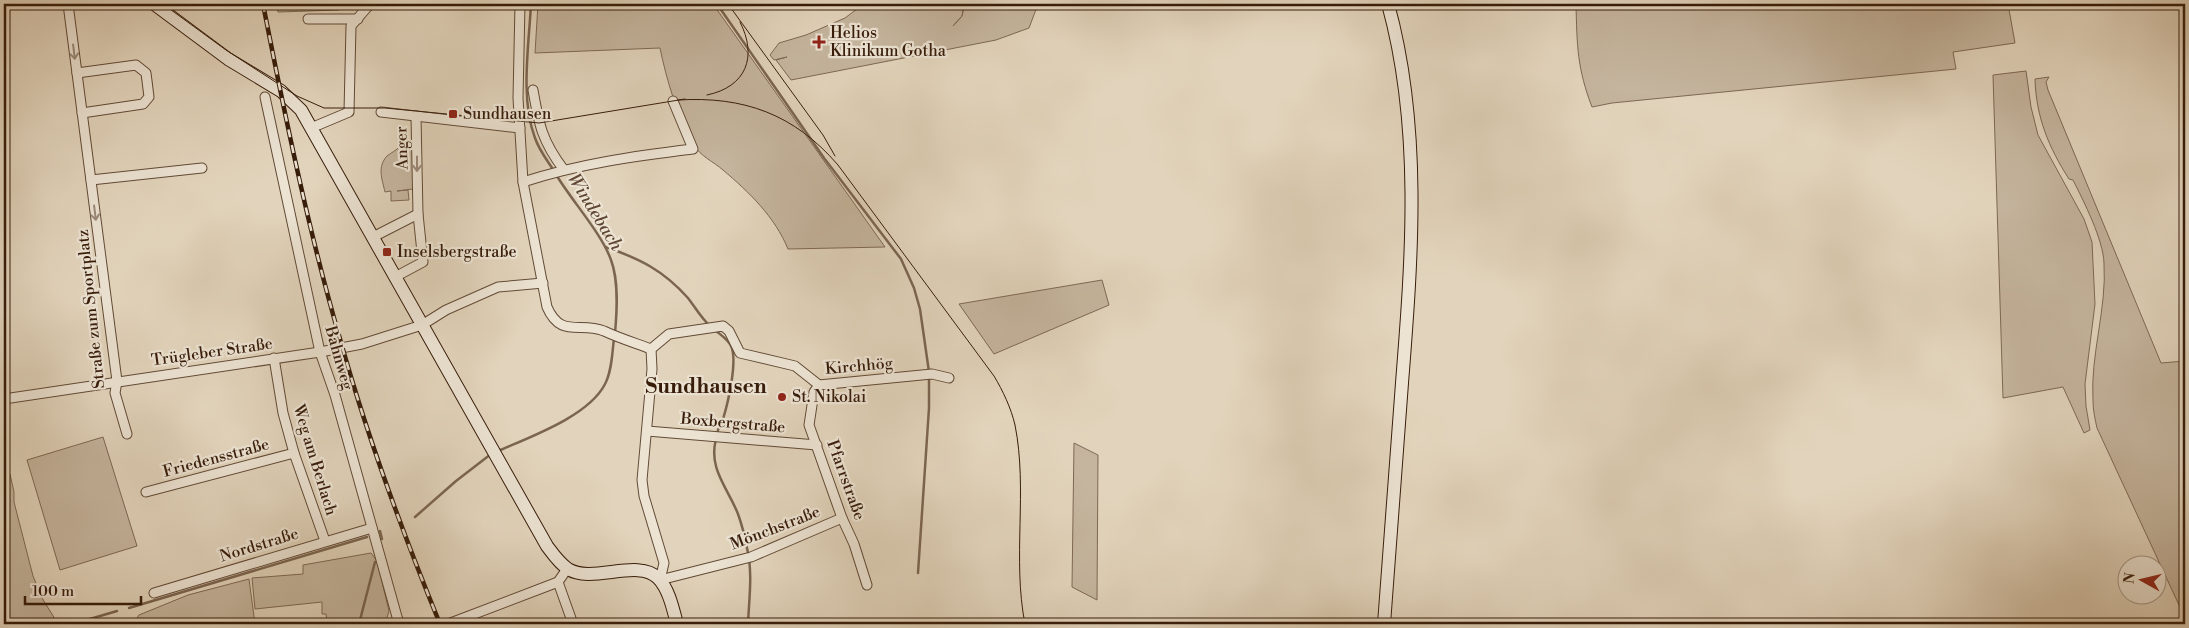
<svg xmlns="http://www.w3.org/2000/svg" width="2189" height="628" viewBox="0 0 2189 628" font-family="'Libre Bodoni',serif">
<rect width="100%" height="100%" fill="#e2d4bc"/>
<filter id="stains"><feTurbulence type="fractalNoise" baseFrequency=".004" numOctaves="4"/><feColorMatrix values="0 0 0 0 .2 0 0 0 0 .09 0 0 0 0 .02 0 0 0 .5 -.17"/></filter>
<radialGradient id="worn" r=".72"><stop offset=".6" stop-color="#630" stop-opacity="0"/><stop offset="1" stop-color="#630" stop-opacity=".3"/></radialGradient>
<g fill="#c5b59e" stroke="#7e6854">
<path d="M276,4H343L339,10L278,12Z"/>
<path d="M538,4H713L885,247L788,249C775,217 749,192 723,170C714,162 700,156 694,145C678,119 666,78 660,48L535,53Z"/>
<path d="M854,4H964L962,16L953,26L962,16L965,4H1038L1029,28L996,40L791,80L776,60L787,57L774,60L770,55L779,43L806,35L845,18L857,9Z"/>
<path d="M1576,4H2008L2015,43L1953,52L1956,69L1612,103L1592,107C1577,68 1577,45 1576,4Z"/>
<path d="M2026,71L2031,107L2038,135L2084,219L2092,242L2095,304L2085,384L2086,406L2090,430L2084,433L2063,387L2003,398L1993,75Z"/>
<path d="M2049,77L2046,82L2048,90L2161,363L2185,361V618L2097,428C2095,419 2093,410 2093,401C2090,355 2107,309 2104,263C2103,239 2084,202 2073,180L2069,179C2049,148 2036,117 2035,79Z"/>
<path d="M414,144L413,189L397,191L408,190L409,200L391,201V191L385,192C382,179 377,167 387,156C392,152 396,151 400,146Z"/>
<path d="M1102,280L1109,305L994,354L959,304Z"/>
<path d="M103,437L137,546L60,570L27,460Z"/>
<path d="M1074,443L1098,455L1097,600L1072,587Z"/>
<path d="M7,473L10,474L14,492V502L33,576L42,598L55,619L40,624H4V474Z"/>
<path d="M371,553L377,561L389,611L385,624L358,619L357,624H327L326,614H322V602L255,609L252,578L303,574V565Z"/>
<path d="M249,579L255,624H133L139,615L188,595Z"/>
</g>
<g fill="none" stroke-linecap="round" stroke-linejoin="round">
<g stroke="#7b6550" stroke-width="2.5">
<path d="M531,4C529,45 520,99 535,138C539,150 547,160 554,171"/>
<path d="M717,4L824,158L901,259L914,288L920,309L929,372"/>
<path d="M557,176C572,201 602,234 611,260C619,281 617,311 615,333"/>
<path d="M606,247C640,259 663,270 688,298C695,307 701,318 710,326"/>
<path d="M714,329C720,335 727,338 731,346C738,360 728,403 723,419C721,424 718,428 717,434"/>
<path d="M716,439C708,469 728,488 738,514C742,525 745,537 747,548C753,573 749,599 748,624"/>
<path d="M498,451C530,437 589,416 605,384C612,371 612,353 614,339"/>
<path d="M415,517L456,481L491,454"/>
<path d="M380,531L382,539"/>
<path d="M918,573L929,408V377"/>
<path d="M129,608L367,537"/>
<path d="M73,624L117,611"/>
<path d="M359,624L375,562"/>
</g>
<defs>
<g id="street">
<path d="M68,4L117,381L115,393L127,434"/>
<path d="M520,4L518,98L523,182L547,307C561,339 580,321 604,331C619,338 635,343 651,349"/>
<path d="M308,19H358"/>
<path d="M77,73L136,65L146,73L149,97L143,104L82,113"/>
<path d="M533,90C539,125 542,141 564,170"/>
<path d="M265,97L320,352L335,395L399,624"/>
<path d="M381,112L520,128"/>
<path d="M311,128L349,112L351,26L370,4"/>
<path d="M91,180L202,168"/>
<path d="M523,182C578,164 635,156 693,149L673,101"/>
<path d="M373,237L418,214"/>
<path d="M395,277L423,262L418,214L416,116"/>
<path d="M651,349L652,369L642,480L644,496L664,563L660,580L751,557L842,518"/>
<path d="M651,349L669,334L723,326L729,331L740,353L795,366L819,385L932,374L949,378"/>
<path d="M274,358L283,413L294,453L325,541"/>
<path d="M819,385L814,392L809,425L842,518L854,544L867,585"/>
<path d="M4,399L320,352L362,344L422,325L446,310L498,287L543,283"/>
<path d="M647,431L817,445"/>
<path d="M146,492L294,453"/>
<path d="M558,582L573,624"/>
<path d="M154,593L372,528"/>
<path d="M448,624L558,582L567,569"/>
</g>
<g id="secondary">
<path d="M154,4L228,59L281,91L301,110L547,546C553,554 559,563 568,569C592,584 638,558 658,578C669,589 673,609 677,624"/>
<path d="M1384,624C1390,544 1396,463 1402,383C1412,257 1422,127 1388,4"/>
</g>
</defs>
<use href="#street" stroke="#624a36" stroke-width="11"/>
<use href="#secondary" stroke="#371c0a" stroke-width="14"/>
<use href="#street" stroke="#ece3d3" stroke-width="9"/>
<use href="#secondary" stroke="#ece3d3" stroke-width="12"/>
<g stroke="#371c0a" stroke-width="1">
<path d="M163,4L226,50L297,96L324,108H385L539,123L685,99"/>
<path d="M728,4L823,135L835,156"/>
<path d="M707,95C746,87 758,57 740,22"/>
<path d="M678,100C744,96 794,114 838,165L994,376C1003,391 1011,408 1015,425C1028,490 1012,559 1025,624"/>
</g>
<defs>
<path id="rail" d="M263,4C285,116 308,229 340,339C367,436 402,531 440,624"/>
</defs>
<use href="#rail" stroke="#371c0a" stroke-width="4.5"/>
<use href="#rail" stroke="#ece3d3" stroke-width="2.5" stroke-dasharray="8" stroke-linecap="butt"/>
</g>
<defs><path id="oneway-shaft" d="M-6 0H5M1.5-3L5.5 0L1.5 3" fill="none" stroke-width="1.6" stroke-linecap="round" stroke-linejoin="round" transform="scale(1.25)"/></defs>
<g stroke="#9b8979">
<use href="#oneway-shaft" transform="translate(74 52) rotate(83)"/>
<use href="#oneway-shaft" transform="translate(417 164) rotate(90)"/>
<use href="#oneway-shaft" transform="translate(95 213) rotate(83)"/>
</g>
<g fill="#8f2418" stroke="#ece3d3" stroke-width="2">
<path d="M816.5 34.5h5v5h5v5h-5v5h-5v-5h-5v-5h5z"/>
<rect x="448" y="109" width="10" height="10" rx="2.5"/>
<rect x="382" y="247" width="10" height="10" rx="2.5"/>
<circle cx="782" cy="397" r="5"/>
</g>
<g text-anchor="middle" dominant-baseline="central" stroke-width="4.5" stroke-linejoin="round" paint-order="stroke">
<g font-size="16" fill="#371c0a" stroke="#ece3d3" text-anchor="start">
<text x="830" y="33">Helios<tspan x="830" dy="18">Klinikum Gotha</tspan></text>
<text x="463" y="114">Sundhausen</text>
<text x="397" y="252">Inselsbergstraße</text>
<text x="792" y="397">St. Nikolai</text>
</g>
<g font-size="16" fill="#371c0a" stroke="#ece3d3">
<text transform="translate(402 148) rotate(-92)">Anger</text>
<text transform="translate(91 309) rotate(-96)">Straße zum Sportplatz</text>
<text transform="translate(212 352) rotate(-8)">Trügleber Straße</text>
<text transform="translate(339 358) rotate(74)">Bahnweg</text>
<text transform="translate(859 366) rotate(-5)">Kirchhög</text>
<text transform="translate(733 423) rotate(5)">Boxbergstraße</text>
<text transform="translate(216 458) rotate(-15)">Friedensstraße</text>
<text transform="translate(315 460) rotate(73)">Weg am Berlach</text>
<text transform="translate(846 480) rotate(70)">Pfarrstraße</text>
<text transform="translate(775 528) rotate(-21)">Mönchstraße</text>
<text transform="translate(259 545) rotate(-17)">Nordstraße</text>
</g>
<g font-size="18" font-style="italic" fill="#5f4633" stroke="#ece3d3">
<text transform="translate(595 212) rotate(58)">Windebach</text>
</g>
<g font-size="21" font-weight="bold" fill="#371c0a" stroke="#ece3d3">
<text x="706" y="387">Sundhausen</text>
</g>
</g>
<rect width="2189" height="628" fill="none" stroke="#e2d4bc" stroke-width="20"/>
<rect x="5" y="5" width="2179" height="618" fill="none" stroke="#371c0a" stroke-width="2.5"/>
<rect x="10" y="10" width="2169" height="608" fill="none" stroke="#371c0a"/>
<g transform="translate(2142 580) rotate(278)"><circle r="24" fill="#ece3d3" stroke="#a49383"/>
<path d="M0-4L9 19L0 12L-9 19Z" fill="#8f2418"/>
<text y="-8" font-size="14" font-weight="bold" text-anchor="middle" fill="#371c0a">N</text>
</g>
<path d="M25 596v8h116v-8" fill="none" stroke="#371c0a" stroke-width="2.5"/>
<text x="32" y="596" font-size="15" fill="#371c0a" stroke="#ece3d3" stroke-width="4" paint-order="stroke">100 m</text>
<rect width="100%" height="100%" filter="url(#stains)"/>
<rect width="100%" height="100%" fill="url(#worn)"/>
</svg>
